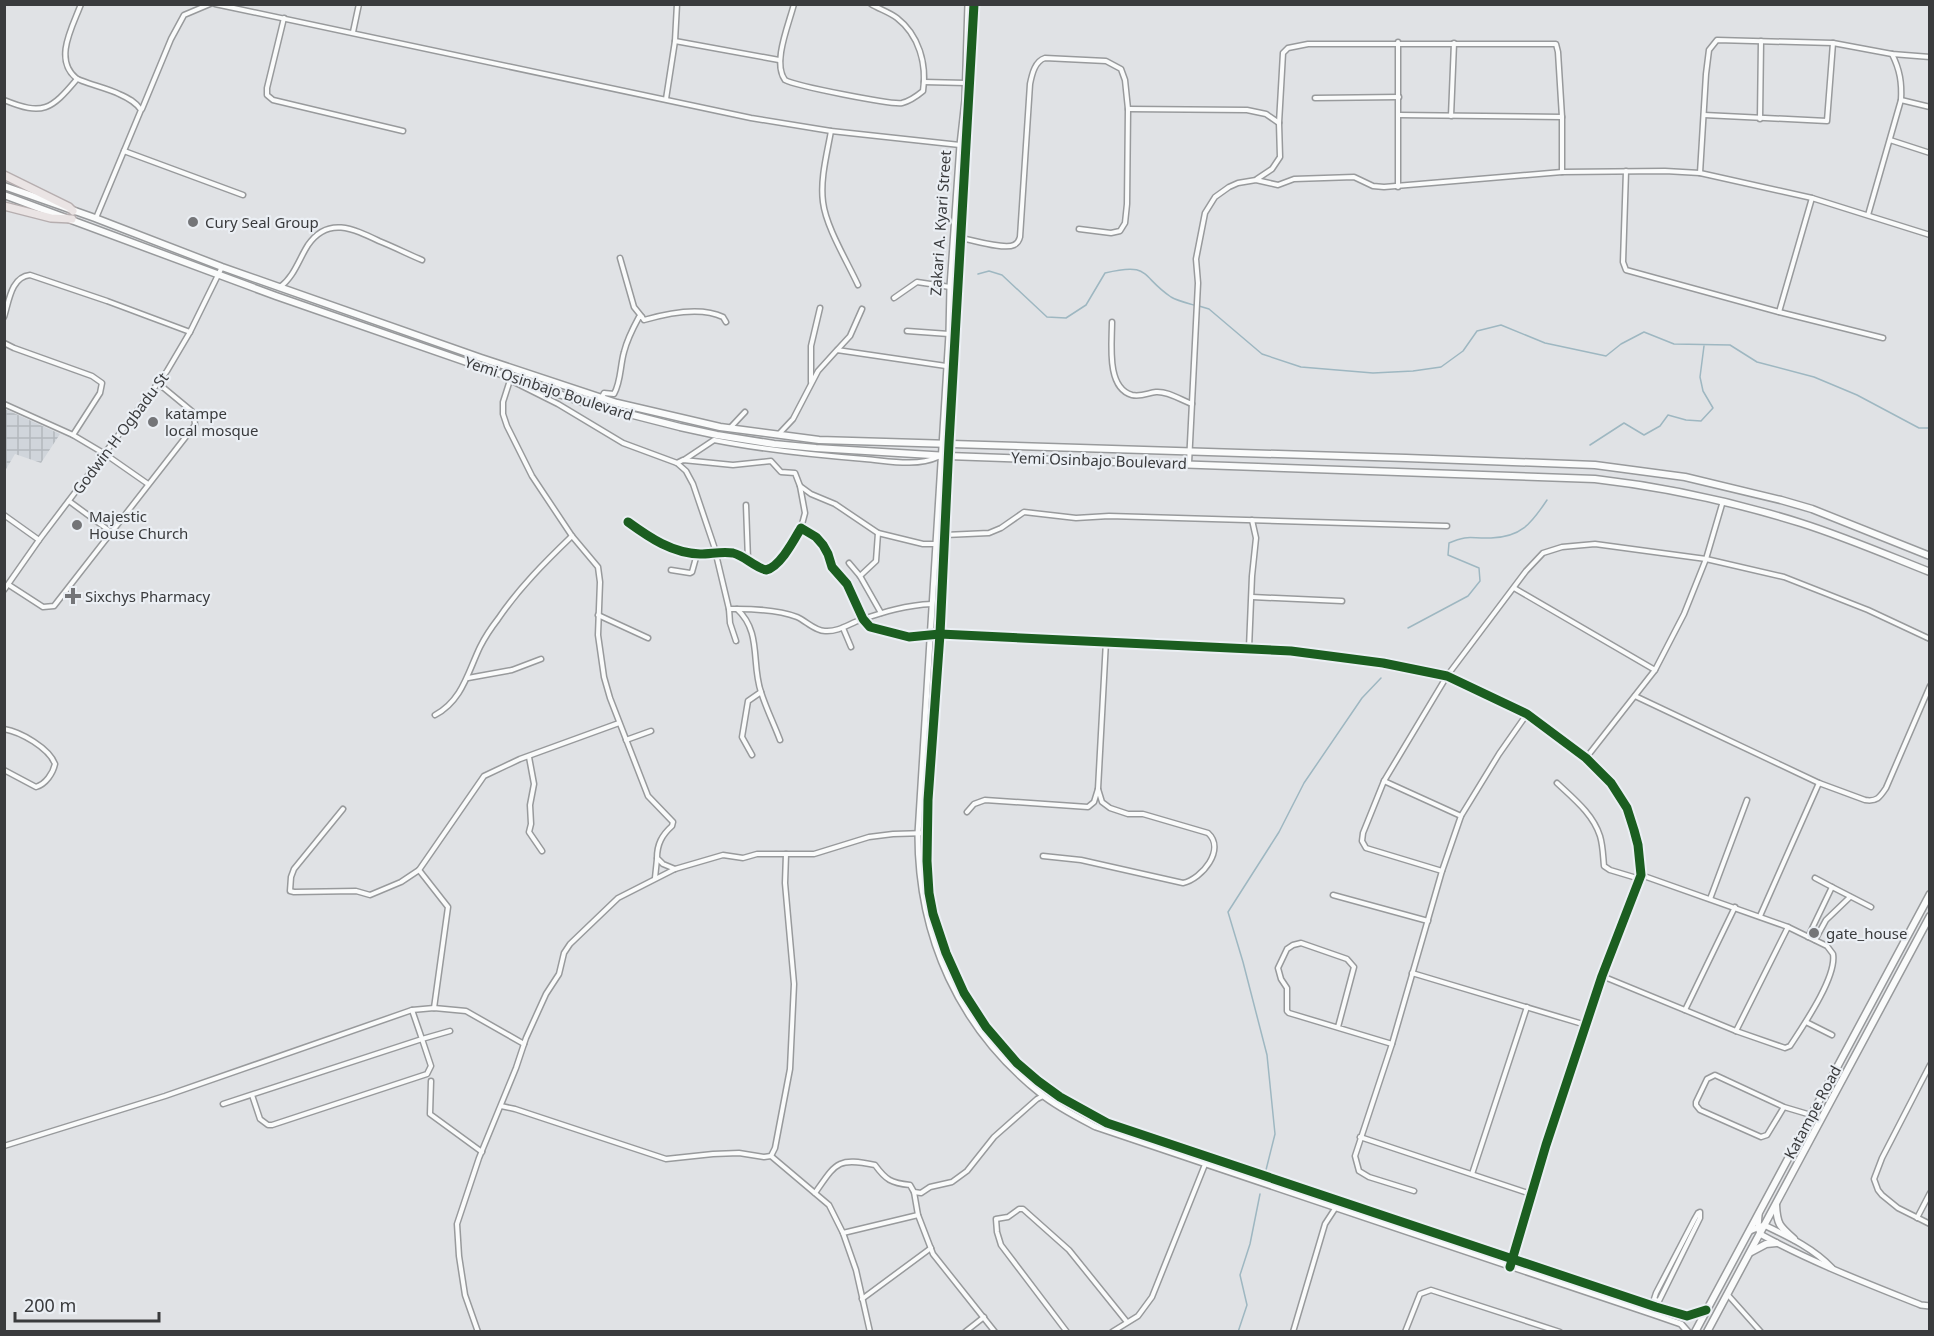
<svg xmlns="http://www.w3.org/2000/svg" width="1934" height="1336" viewBox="0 0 1934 1336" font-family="'Noto Sans',sans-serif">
<defs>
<pattern id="industrial-grid" width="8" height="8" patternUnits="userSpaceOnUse" patternTransform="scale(1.5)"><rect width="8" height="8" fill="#d0d5db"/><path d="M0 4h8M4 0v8" fill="none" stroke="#b3b8bd"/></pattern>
</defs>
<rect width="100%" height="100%" fill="#e0e2e5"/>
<path fill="url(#industrial-grid)" d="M5,409L60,434L41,463L15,454L5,471Z"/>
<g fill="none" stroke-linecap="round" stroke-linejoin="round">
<g stroke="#9eb7c1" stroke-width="1.5">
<path d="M978,274L989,271L1002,275L1047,317L1066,318L1086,305L1105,273C1151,262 1140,276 1171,297C1178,301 1187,303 1194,305"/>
<path d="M1199,306L1209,309L1262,354L1301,367L1373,373L1413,371L1441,367L1463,351L1477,331L1501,325L1545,343L1606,356L1621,344L1644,332L1674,344L1730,345L1757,362L1814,377L1857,395L1919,428H1930"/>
<path d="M1590,445L1624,423L1644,435L1660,426L1668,415L1686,420L1701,421L1713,408L1703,391L1700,377L1704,346"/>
<path d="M1408,628L1468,596L1480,581L1479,568L1448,555L1449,543C1469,534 1471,539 1491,538C1521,537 1531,524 1547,500"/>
<path d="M1266,1170L1275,1134L1267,1055L1243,962L1228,912L1279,832L1304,783L1362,698L1381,678"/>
<path d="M1238,1332L1247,1305L1240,1275L1250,1244L1260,1194"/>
</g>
<defs>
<g id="minor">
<path d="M81,4C73,26 53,59 76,78C81,82 110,89 119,94C128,98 136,102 141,110L96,218"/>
<path d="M215,4L751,118L831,131L960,145"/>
<path d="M794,4C789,24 772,63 785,80C796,86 892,105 902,103C910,101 917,96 923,91C927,64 919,35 897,18C889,12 879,9 871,4"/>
<path d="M284,18L267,88V95L273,100L403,131"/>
<path d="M353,32L359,4"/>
<path d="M675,41L779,60"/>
<path d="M924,82L966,83"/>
<path d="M1315,98L1399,97"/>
<path d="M666,99L675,41L677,4"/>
<path d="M4,100C43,116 51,110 77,79"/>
<path d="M1901,100L1930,107"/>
<path d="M142,109L171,39L184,15L210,4"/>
<path d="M1128,109L1247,110L1266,114L1279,123"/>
<path d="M1399,115L1562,117"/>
<path d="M1704,115L1827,121L1833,43"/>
<path d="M1451,116L1454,43"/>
<path d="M1760,119L1761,41"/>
<path d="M831,131C827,154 820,179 823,202C826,227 847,261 858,285"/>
<path d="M1890,140L1930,153"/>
<path d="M124,151L243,195"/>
<path d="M1626,171L1623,262L1626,270L1779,312L1883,338"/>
<path d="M1700,173L1706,74L1709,50L1717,40L1833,43L1892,54L1930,57"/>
<path d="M1257,179L1272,169L1280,157L1279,123L1283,53L1288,48L1308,44H1556L1558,52L1562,117V172"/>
<path d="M1398,187V42"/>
<path d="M1868,215L1901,100C1902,83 1900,70 1892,54"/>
<path d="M961,238C973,240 1004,250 1014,245C1018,243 1019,241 1020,237L1030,84C1032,74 1035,61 1045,58L1106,61L1121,69L1125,80L1128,109L1127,204L1125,223L1120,231L1111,233L1079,229"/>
<path d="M280,287C294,277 299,259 308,245C328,216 354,229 379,241C394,247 408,254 422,260"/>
<path d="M894,298L917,282L950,287"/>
<path d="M1779,312L1812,198"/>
<path d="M4,317C9,301 11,277 30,275L107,301L190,332"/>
<path d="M642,317L644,320C668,313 700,306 723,317L726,322"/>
<path d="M1112,322C1112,343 1106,388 1132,395C1141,397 1148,393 1156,392C1168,391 1181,400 1192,404"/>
<path d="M907,331L949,334"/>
<path d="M4,343L14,348L92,376L102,383L100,393L73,435"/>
<path d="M838,349L850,336L862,309"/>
<path d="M811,382V346L820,308"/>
<path d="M602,397L604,393L614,394C621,382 620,366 624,352C627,340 633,328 639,317H642L634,307L620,258"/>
<path d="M4,404L73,435L105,454L148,484"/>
<path d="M730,428L745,412"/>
<path d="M778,435L793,419L818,371L837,350L946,366"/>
<path d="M684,460L714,440C764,450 814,455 865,459C889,461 916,467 938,457"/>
<path d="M677,463L683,460L733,465L771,461L781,472L795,473L800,486L811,494L835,504L878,533L923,544H936"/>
<path d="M1189,463L1198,283L1196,259L1205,213L1215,197L1229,187L1238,183L1256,180L1278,185L1294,179L1354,177L1373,186L1384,187L1562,172L1665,171L1700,173L1812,198L1930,235"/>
<path d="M800,486L805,513L801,528"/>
<path d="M69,501L111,532"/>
<path d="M746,505L748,560"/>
<path d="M4,515L39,540"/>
<path d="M628,522C650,538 672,553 700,554C711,554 722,551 733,553C745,556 754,567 766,570C780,567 794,540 801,528L816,537L823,545L828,554L832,567L847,584L863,619L870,627L909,637L940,634L1291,651L1383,663L1447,676L1527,714L1586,758L1611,783L1627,808L1634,830L1638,845L1641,875L1602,976L1546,1145L1510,1267"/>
<path d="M945,535L989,533L1001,528L1024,512L1076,518L1109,516L1447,526"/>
<path d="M849,563L860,576L881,613"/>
<path d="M671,570L690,573L692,572L697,554"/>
<path d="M860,576L876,561L878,533"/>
<path d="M9,585L43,607L54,606L195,425L194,413L159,384"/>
<path d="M1514,588L1655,670"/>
<path d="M4,590L39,540L167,371L190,332L222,267"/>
<path d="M1252,597L1342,601"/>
<path d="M729,609L730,623L736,641"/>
<path d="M737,609C756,609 779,610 797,617C806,621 815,631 825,631C838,632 849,624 860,620C884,612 906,605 932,604"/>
<path d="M598,615L648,638"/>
<path d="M843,628L851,647"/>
<path d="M1249,648L1252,576L1256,538L1252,520"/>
<path d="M468,678L512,670L541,659"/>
<path d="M1635,696L1819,783L1865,800C1877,802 1880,797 1886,788L1930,686"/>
<path d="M435,715C462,701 468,672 480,647C485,637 491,628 498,619C519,588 545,562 572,536"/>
<path d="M4,729C21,732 49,748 55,764C53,773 46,784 36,787L4,770"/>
<path d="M626,740L651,731"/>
<path d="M752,755L742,737L748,701L761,692"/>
<path d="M529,757L534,784L530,805L531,824L529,832L542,851"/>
<path d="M1586,758L1655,670L1684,614L1706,559L1723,501"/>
<path d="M1384,781L1461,816"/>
<path d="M1557,783C1574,799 1593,814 1600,836C1603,846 1603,856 1604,866L1610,870L1640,879"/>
<path d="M1098,789L1106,641"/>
<path d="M343,809L294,869L291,877L290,891L294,892L356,891L370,895L401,882L419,870"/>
<path d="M967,812L974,804L985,800L1088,807L1094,802L1098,789L1102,802L1110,808L1128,814H1143L1208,833C1226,849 1202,879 1183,883L1081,860L1043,856"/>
<path d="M675,869L663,864L657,858C657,844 662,835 672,826L673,822L648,796L610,698L604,677L598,635L600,582L598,567L572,536L532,476L507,426L503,414V402L511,377L514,382L558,404L623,443L677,463L686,471L693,484L714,546L729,609H737C762,632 751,663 761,692C766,708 774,724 780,740"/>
<path d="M1442,871L1366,848L1362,841L1363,833L1384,781L1447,676L1526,571L1543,553L1562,547L1595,544L1706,559L1784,577L1868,610L1930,639"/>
<path d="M655,878L657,859"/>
<path d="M1815,878L1832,887"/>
<path d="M1333,895L1428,921"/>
<path d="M1710,899L1747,800"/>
<path d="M1760,916L1819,783"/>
<path d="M1808,937L1832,887L1871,907"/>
<path d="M1815,940L1826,920L1850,897"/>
<path d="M1412,973L1586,1025"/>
<path d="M1602,976L1736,1031L1785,1048L1790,1046C1803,1026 1837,977 1833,954L1827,946L1788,927L1641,875"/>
<path d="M434,1008L448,907L419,870L484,776L520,759L619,723"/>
<path d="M1685,1010L1735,907"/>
<path d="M1806,1022L1832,1035"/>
<path d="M1338,1027L1354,967L1347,959L1301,943L1293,945L1287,949L1278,968L1281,979L1287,988V1011L1289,1013L1392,1044"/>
<path d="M1736,1031L1788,927"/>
<path d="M1930,1065L1882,1158L1874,1179L1878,1190L1882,1195L1898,1208L1930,1224"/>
<path d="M431,1081L430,1114L482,1152"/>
<path d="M252,1095L260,1119L268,1125H272L427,1074L431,1066L422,1039L450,1031"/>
<path d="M223,1104L422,1039L412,1010"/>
<path d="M501,1106L515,1109L666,1159L713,1154L739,1153L764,1157L771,1156L829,1205L843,1233L856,1270L870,1332"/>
<path d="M1784,1107L1767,1135L1761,1137L1700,1110L1696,1105V1102L1707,1079L1715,1075L1784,1107L1811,1115"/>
<path d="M1360,1137L1531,1194"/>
<path d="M4,1146L165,1096L412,1010L434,1008L466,1011L524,1044"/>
<path d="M771,1156L775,1148L790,1069L794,984L785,883L786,854"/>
<path d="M1472,1174L1527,1007"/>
<path d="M1414,1191L1369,1177L1359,1171L1355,1156L1392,1044L1442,871L1461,816L1499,754L1527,714"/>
<path d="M914,1192L918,1215L933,1254L995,1332"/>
<path d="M815,1193C836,1163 837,1157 875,1165C886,1180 891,1183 910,1185L914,1192L921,1193L930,1187L952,1182L967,1171L994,1137L1037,1099L1043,1096"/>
<path d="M1917,1218L1930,1193"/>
<path d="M843,1233L918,1215"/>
<path d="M1728,1295L1761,1332"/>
<path d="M862,1299L931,1248"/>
<path d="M1656,1307L1700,1218V1212L1698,1213L1694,1220L1656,1293L1654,1299L1658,1301"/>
<path d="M478,1332L465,1295L459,1256L457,1224L479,1158L516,1068L526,1038L546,994L559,974L564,953L570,944L618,898L675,869L723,855L743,858L757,854H814L869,837L893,834L927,833"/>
<path d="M965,1332L984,1317"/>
<path d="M1067,1332L1001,1245L997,1232L996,1219L1008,1217L1019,1209H1023L1069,1250L1127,1322"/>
<path d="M1112,1332L1138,1316L1152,1297L1208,1157"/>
<path d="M1293,1332L1325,1224L1340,1201"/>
<path d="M1405,1332L1420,1294L1431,1290L1560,1332"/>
</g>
<g id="tertiary">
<path d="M968,4L965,100L960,145L950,287L949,334L918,834C918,937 959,1029 1041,1094C1057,1107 1077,1117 1096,1127L1655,1315L1681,1324L1688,1332"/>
<path d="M974,4L949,443L940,634L928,800L927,861L929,893L933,914L946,953L964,993L986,1027L1017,1063L1038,1081L1060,1097L1107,1123L1656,1307L1687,1316L1706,1310"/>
<path d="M1759,1215L1758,1227L1760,1234C1811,1262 1866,1283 1921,1305L1930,1306"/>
<path d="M1750,1231L1764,1225C1789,1237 1813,1248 1832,1268"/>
</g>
<g id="secondary">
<path d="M4,186L95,218L222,267L481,358L617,403L720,427L819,440L1406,458L1595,465L1685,477L1781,500L1812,509L1930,556"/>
<path d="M4,195L276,296L582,402L680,427L717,435L774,444L816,448L948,456L1595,479C1665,487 1734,502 1801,523C1845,537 1887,555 1930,572"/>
<path d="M1776,1205C1777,1224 1779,1226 1794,1239"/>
<path d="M1751,1252L1766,1244L1776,1243"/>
<path d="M1695,1332L1930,894"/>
<path d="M1707,1332L1930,916"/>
</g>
<g id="trunk">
<path d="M4,175L69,207L73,211"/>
<path d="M4,206L51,218L72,219"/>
</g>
</defs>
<use href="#minor" stroke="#989a9c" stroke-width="7"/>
<use href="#tertiary" stroke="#989a9c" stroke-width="8"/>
<use href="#secondary" stroke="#989a9c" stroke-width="9"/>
<use href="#trunk" stroke="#b6aeaf" stroke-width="10"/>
<use href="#minor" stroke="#fafbfb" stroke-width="4"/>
<use href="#tertiary" stroke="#fafbfb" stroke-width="5"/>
<use href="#secondary" stroke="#fafbfb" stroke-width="6"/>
<use href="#trunk" stroke="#eae4e4" stroke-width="7"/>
<defs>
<g id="cycleway">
<path d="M974,4L949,443L940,634L928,800L927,861L929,893L933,914L946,953L964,993L986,1027L1017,1063L1038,1081L1060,1097L1107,1123L1656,1307L1687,1316L1706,1310"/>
<path d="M628,522C650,538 672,553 700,554C711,554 722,551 733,553C745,556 754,567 766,570C780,567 794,540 801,528L816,537L823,545L828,554L832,567L847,584L863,619L870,627L909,637L940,634L1291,651L1383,663L1447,676L1527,714L1586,758L1611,783L1627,808L1634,830L1638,845L1641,875L1602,976L1546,1145L1510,1267"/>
</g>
</defs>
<use href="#cycleway" stroke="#ebeff4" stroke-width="13"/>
<use href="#cycleway" stroke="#1b5e20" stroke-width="9"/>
</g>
<g fill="#747578" stroke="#ebeff4" stroke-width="2">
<circle cx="193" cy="222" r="6"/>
<circle cx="153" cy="422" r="6"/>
<circle cx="77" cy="525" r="6"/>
<path d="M70 587h6v6h6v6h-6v6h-6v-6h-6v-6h6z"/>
<circle cx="1814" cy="933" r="6"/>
</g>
<g text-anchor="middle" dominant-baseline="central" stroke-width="4.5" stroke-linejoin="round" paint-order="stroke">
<g font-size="15" fill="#3a3b3d" stroke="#ebeff4" text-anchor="start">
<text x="205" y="222">Cury Seal Group</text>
<text x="165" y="413">katampe<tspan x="165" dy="17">local mosque</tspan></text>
<text x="89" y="516">Majestic<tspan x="89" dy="17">House Church</tspan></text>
<text x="85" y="596">Sixchys Pharmacy</text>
<text x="1826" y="933">gate_house</text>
</g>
<g font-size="15" fill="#3a3b3d" stroke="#ebeff4">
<text transform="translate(940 223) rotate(-86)">Zakari A. Kyari Street</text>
<text transform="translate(549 388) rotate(18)">Yemi Osinbajo Boulevard</text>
<text transform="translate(120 433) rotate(-53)">Godwin H Ogbadu St</text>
<text transform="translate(1099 460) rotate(2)">Yemi Osinbajo Boulevard</text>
<text transform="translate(1812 1112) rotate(-62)">Katampe Road</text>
</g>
</g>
<rect width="1934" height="1336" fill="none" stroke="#3a3b3d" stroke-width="12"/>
<path d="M15 1312v9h144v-9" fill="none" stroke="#3a3b3d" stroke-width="3"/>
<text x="24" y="1312" font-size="18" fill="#3a3b3d" stroke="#ebeff4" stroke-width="4.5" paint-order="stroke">200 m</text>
</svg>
